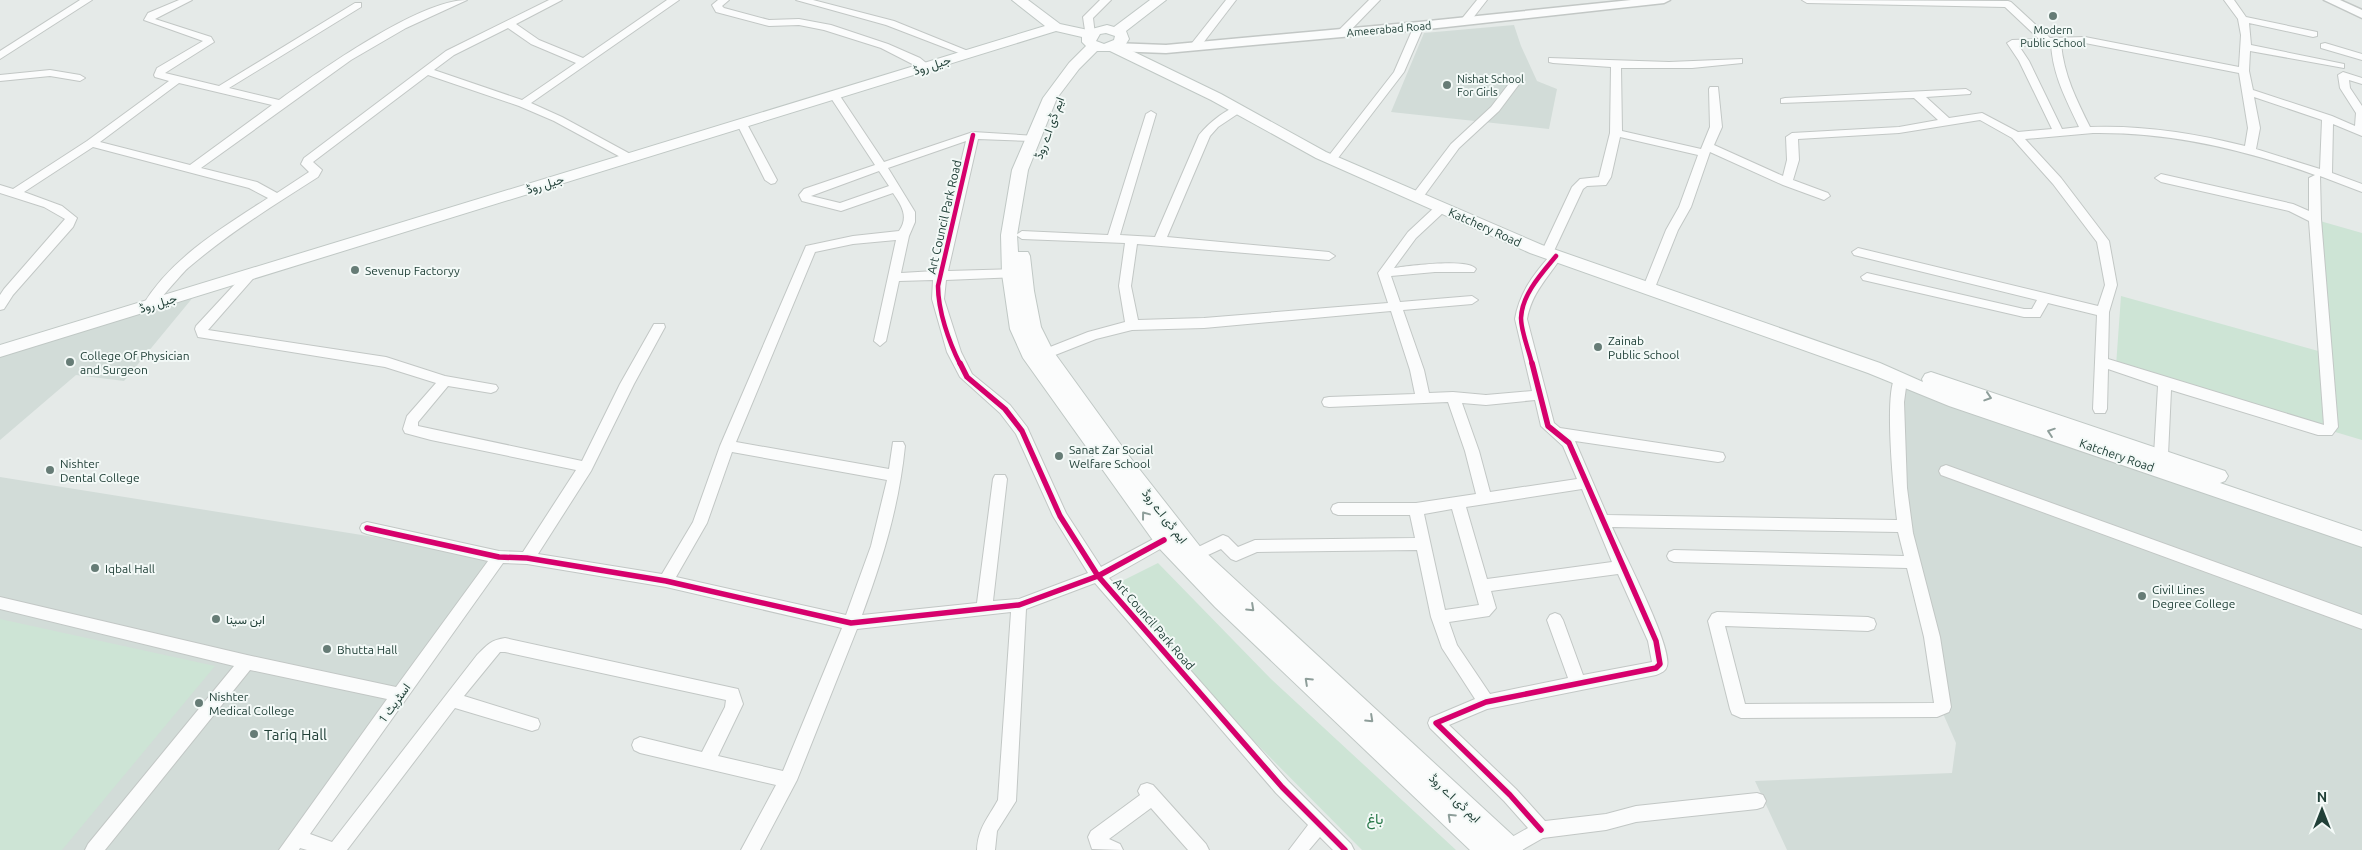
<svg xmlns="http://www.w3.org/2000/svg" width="2362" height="850" viewBox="0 0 2362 850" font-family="Ubuntu,Vazirmatn,sans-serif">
<rect width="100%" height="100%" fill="#e5eae8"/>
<g fill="#d2dcd8">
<path d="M1514,25L1521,46L1537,81L1557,89L1549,129L1391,112L1424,33Z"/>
<path d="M199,290L124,381L76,375L0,440V349Z"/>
<path d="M1900,380L2362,539V850H1787L1755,781L1952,773L1956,743L1941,709L1906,533Z"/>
<path d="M0,477L499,557L295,850H0Z"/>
</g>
<g fill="#cde4d5">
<path d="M2320,221L2362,233V440L2116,366L2121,296L2329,354Z"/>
<path d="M1158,563L1271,679L1456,850H1362L1224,711L1118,583Z"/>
<path d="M0,619L215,666L62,850H0Z"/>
</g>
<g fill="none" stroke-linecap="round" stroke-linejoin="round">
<defs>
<g id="minor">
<path d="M80,0H92L0,59V51Z"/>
<path d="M179,0H192L155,19L211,37L214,42L165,73L219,86L355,3H361V7L229,88L279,100C320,71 419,0 467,0L406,28L351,60L201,168L257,182L277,193L309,172L301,164L304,158L446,51L549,0H562L516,24L539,40L583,58L667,0H679L531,103L562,117L634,156L636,158L634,160H626L554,121L519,106L428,75L313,162L322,170L318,177C274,205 229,233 188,268C180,275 154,308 149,309L143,305C171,258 223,227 268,198L249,188L93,147L24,192L62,206L77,218L73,227L13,295L4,309L0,310V295L4,289L65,219L44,207L0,193V185L13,189L87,141L169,81L155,77L154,75L157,68L203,41L144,20L148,13ZM508,28L531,44L576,63L522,100L434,70L454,55ZM179,83L272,105L190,165L100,142Z"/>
<path d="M718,0H729L722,6L724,8L769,20L799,19L831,25L888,44L920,58L931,67L926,70L922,69L881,48L824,30L799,25L769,26L716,12L712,5Z"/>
<path d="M796,0H813L894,21L973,53L968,56L964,55L886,25Z"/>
<path d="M1100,0H1111L1093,18L1095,35L1090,38L1086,37L1083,17Z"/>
<path d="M1226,0H1236L1200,47H1192V43Z"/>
<path d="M1369,0H1380L1346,35H1338V31Z"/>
<path d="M1477,0H1487L1469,23H1461L1460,21Z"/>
<path d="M1802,0L2008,1L2011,2L2050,38L2085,37L2239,67L2241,35L2238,19L2224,0H2234L2246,17L2317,32V36L2313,37L2249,23L2251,45L2344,64V68L2250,51L2249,71L2253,90L2332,116L2355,126L2356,113L2340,88L2338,75L2343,72L2362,78V84L2349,80L2350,88L2362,106V136L2333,124L2332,173L2362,184V192L2320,176L2321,219L2338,427L2332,435H2318L2171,390L2168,455L2166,459H2156L2154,455L2158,386L2108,369L2107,409L2105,413H2095L2093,409L2097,315L2048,303L2040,317H2024L1863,280L1861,277L1867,273L2024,309H2032L2037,300L1854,255L1852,252L1858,248L2098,306L2105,285L2097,242L2053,184L2012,138L1980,120L1899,133L1798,139L1799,160L1793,180L1828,193L1830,196L1824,200L1783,185L1710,152L1691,207L1678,230L1654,290L1648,294L1642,290L1666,230L1679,207L1698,155L1620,137L1611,177L1606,185L1587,186L1583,189L1553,253H1560L1562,256C1548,278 1532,292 1527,319L1554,423L1560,428L1718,452L1723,453L1725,457L1723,461L1718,462L1575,441L1607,515L1897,520C1894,494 1884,397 1895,377H1905L1907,380L1904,402L1907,488L1913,533L1940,637L1951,707L1949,712L1937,717L1741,718L1732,714L1730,709L1708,621L1712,614L1717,612L1868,617L1874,619L1876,624L1874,629L1868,631L1725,626L1745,704L1934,703L1924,637L1907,568L1674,562L1669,560L1667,556L1669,552L1674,550L1904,556L1898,532L1612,527C1622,550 1673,647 1667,666C1666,671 1661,673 1656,675L1487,709L1449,725L1516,789L1545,821L1606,814L1636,806L1757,793L1763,795L1766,801L1763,807L1757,809L1636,822L1606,830L1543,838L1522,850H1501L1503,842L1528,828L1504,801L1430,728L1428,723L1430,718L1475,699L1442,648L1431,617L1417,550L1257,552L1236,561L1231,559L1221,549L1195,561L1190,559L1188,555L1190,551L1223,535L1228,537L1238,547L1255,540L1415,538L1410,515H1338L1333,513L1331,509L1333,505L1338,503H1416L1476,494L1465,451L1448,402L1329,407L1324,406L1322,402L1324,398L1329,397L1415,394L1410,370L1391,311L1204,328L1132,330L1096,339L1045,359L1040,357L1038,354L1040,351L1088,332L1125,322L1119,286L1125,243L1022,239L1016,235L1022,231L1108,235L1146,114L1151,111L1156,114L1120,235L1155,237L1199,135C1207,125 1230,104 1242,107V111L1218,127L1210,136L1167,237L1329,252L1335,256L1329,260L1137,244L1131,286L1138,320L1204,318L1388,303L1378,273L1408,232L1437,205H1445L1447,208L1445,211L1416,238L1394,268C1409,266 1468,258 1476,269L1474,272H1435L1391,276L1400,302L1472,296L1478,300L1472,304L1403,310L1424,370L1429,393L1453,392L1486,395L1532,391L1515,319C1519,294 1533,275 1549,257L1543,256L1541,253L1572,187L1580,179L1599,177L1610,133L1611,67L1553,63L1549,62V58L1669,62L1742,59V63L1692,68H1621L1622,131L1701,149L1710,127L1709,89L1710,87H1718L1722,127L1714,145L1783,176L1787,160L1786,137L1792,133L1899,127L1938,120L1914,98L1781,103V99L1785,98L1966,89L1971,92L1970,94L1926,97L1949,118L1982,113L2018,132L2052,129L2019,61L2007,43L2012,40L2039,39L2005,7L1807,3ZM2085,43L2239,73L2248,128L2245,146C2194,133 2142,125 2090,127C2076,99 2064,75 2061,44ZM2051,44C2053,76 2066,99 2079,127L2062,129L2029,61L2019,46ZM2254,97L2322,120L2320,169L2256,149L2260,128ZM2093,133C2169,132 2243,149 2315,175L2309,178V211L2293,204L2161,174L2155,178L2161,182L2289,211L2309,221L2324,425L2108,359L2109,312L2117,285L2109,241L2061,178L2025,139ZM1535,400L1541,426L1563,446L1577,479L1490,492L1479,451L1462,403L1486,405ZM1582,489L1612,562L1487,579L1466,507ZM1452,509L1479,605L1445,610L1424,514ZM1618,574L1648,641L1652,662L1583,675L1563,620L1560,615L1555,613L1550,615L1547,620L1568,678L1490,694L1457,645L1449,622L1489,616L1496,608L1491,591Z"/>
<path d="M1419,23L1424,26L1404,72L1335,162H1327L1325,160L1327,158L1394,72L1414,26Z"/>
<path d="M2325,43L2362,54V60L2321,48V44Z"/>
<path d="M50,70L80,75L85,78L80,81L50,76L0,81V75Z"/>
<path d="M1515,80L1520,83L1499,111L1459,148L1421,200H1413L1411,197L1413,194L1451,144L1491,107L1511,81Z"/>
<path d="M834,92L838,93L884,162L973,132L1036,136V140L1032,141L978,139L948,271L1020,269L1026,273L1020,277L946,280L944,299L961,352L972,374L1010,405L1027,427L1066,513L1101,567L1159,536L1164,534L1169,536L1171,540L1169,544L1109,578L1288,781L1351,844L1354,850H1333L1320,837L1309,850H1289L1308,825L1276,793L1095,583L1026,609L1016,801L997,831L995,850H977C978,828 988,818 998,800L1011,612L857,629L797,780L760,850H741L776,785L640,753L634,750L632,745L634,740L640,737L702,752L725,707L726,700L505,652H500L464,696L538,719L540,724L538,729L532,731L455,708L347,850H307L300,848L299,850H279L387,699L250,670L105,850H85L88,844L234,666L0,609V597L247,655L396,687L488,561L367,534L362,532L360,528L362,524L367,522L499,551L523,552L576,470L431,440L405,433L403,429L407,416L436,383L385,367L198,337L195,329L196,326L247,271L251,270L257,274L208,330L386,357L445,376L496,385L498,388L496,391L491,393L448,386L418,422V426L582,461L620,384L654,324H664L665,327L634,384L591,471L538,554L662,574L693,522L720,446L806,246L853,236L899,231C909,217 902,206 893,193L841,211L802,201L799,195L804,189L875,165L829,95ZM966,141L935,271L901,273L909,236L915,222V212L888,168ZM879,171L889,186L840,203L811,196ZM896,240L874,341L880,346L886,341L899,281L933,280L932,299L947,352L960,377L1000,413L1016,434L1053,516L1088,573L1019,599L993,601L1007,479L1005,475H995L993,479L977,603L862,615C883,558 899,506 905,446L903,442H893L889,469L736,442L815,252L853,244ZM732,452L887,480L871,546L846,615L676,577L707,523ZM503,563L527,564L666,587L842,628L783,771L718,756L743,704L738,689L505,638C491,640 487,645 477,655L332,842L310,834Z"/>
<path d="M742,121L747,124L777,180L775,183L771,184L765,180L737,124Z"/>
<path d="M1946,465L2362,615V629L1941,475L1939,471L1941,467Z"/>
<path d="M1147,783L1153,785L1206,844L1209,850H1188L1151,808L1109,839L1120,844L1123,850L1092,849L1088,837L1091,831L1140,795L1138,791L1141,785Z"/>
</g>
<g id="tertiary">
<path d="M1631,0H1670L1664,3L1419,30L1166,53L1113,51L1107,47L1113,43L1166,45L1419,22Z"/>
<path d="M2324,0H2340L2362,10V18Z"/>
</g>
<path id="secondary" d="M1012,0H1028L1060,24L1088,30L1107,25L1114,27L1150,0H1166L1126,31L1129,39L1124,47L1221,94L1326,152L1542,245L1880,363L1923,382L1922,379L1925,374L1931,372L2225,471L2228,476L2225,481L2220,483L2362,531V547L1949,406L1868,373L1530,253L1316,158L1211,100L1110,51H1097L1079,69L1057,98L1028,170L1017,235L1018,252H1028L1030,256L1034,291L1041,327L1053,351L1129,456L1202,549L1520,842L1523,850H1470L1215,607L1157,546L1023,358L1010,329L1002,274L1001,235L1012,170L1043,98L1069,63L1086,46L1082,42V37L1056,31L0,357V345L1045,26ZM1106,33L1115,36L1114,40L1104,44L1096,41L1100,34Z"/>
</defs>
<use href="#minor" stroke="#c2c7c5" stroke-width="2"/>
<use href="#tertiary" stroke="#c2c7c5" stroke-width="3"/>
<use href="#secondary" stroke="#c0c8c5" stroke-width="2"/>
<use href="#minor" fill="#fbfcfc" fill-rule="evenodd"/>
<use href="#tertiary" fill="#fbfcfc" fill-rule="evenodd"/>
<use href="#secondary" fill="#fbfcfc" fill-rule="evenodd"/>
<defs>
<g id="cycleway-far1">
<path d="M960,364C949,342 938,311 938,286L973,135"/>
<path d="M1532,364C1529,350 1521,332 1521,318C1522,294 1542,273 1556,256"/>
</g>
<g id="cycleway">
<path d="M960,363L967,377L1005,409L1022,431L1060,516L1098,576L1282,787L1345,850"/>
<path d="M1532,363L1548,426L1569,443L1656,641L1660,664L1656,668L1486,702L1436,723L1510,795L1541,830"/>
<path d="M367,528L499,557L527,558L666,581L851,623L1019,605L1098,576L1164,540"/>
</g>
</defs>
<use href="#cycleway-far1" stroke="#f3f9f7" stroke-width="7"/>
<use href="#cycleway" stroke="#f3f9f7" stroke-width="9"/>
<use href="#cycleway-far1" stroke="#d6006c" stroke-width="4.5"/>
<use href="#cycleway" stroke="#d6006c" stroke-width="5.5"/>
</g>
<defs><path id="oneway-chevron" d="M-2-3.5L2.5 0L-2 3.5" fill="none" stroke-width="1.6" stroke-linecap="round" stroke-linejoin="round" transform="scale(1.25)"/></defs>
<g stroke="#8e9e9a">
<use href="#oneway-chevron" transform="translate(1988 397) rotate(18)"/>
<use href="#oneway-chevron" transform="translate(2051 432) rotate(-161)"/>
<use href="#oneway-chevron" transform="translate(1145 515) rotate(-127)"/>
<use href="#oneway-chevron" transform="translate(1251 608) rotate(43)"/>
<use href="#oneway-chevron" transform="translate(1308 681) rotate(-137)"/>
<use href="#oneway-chevron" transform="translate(1370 719) rotate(43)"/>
<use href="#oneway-chevron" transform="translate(1451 817) rotate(-137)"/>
</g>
<g fill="#667c76" stroke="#f3f9f7" stroke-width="2">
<circle cx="2053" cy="16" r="5"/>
<circle cx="1447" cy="85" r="5"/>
<circle cx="355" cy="270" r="5"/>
<circle cx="1598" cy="347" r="5"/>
<circle cx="70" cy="362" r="5"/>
<circle cx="1059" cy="456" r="5"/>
<circle cx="50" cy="470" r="5"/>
<circle cx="95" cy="568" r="5"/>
<circle cx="2142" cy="596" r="5"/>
<circle cx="216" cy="619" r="5"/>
<circle cx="327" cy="649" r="5"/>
<circle cx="199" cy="703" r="5"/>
<circle cx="254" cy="734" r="5"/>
</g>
<g text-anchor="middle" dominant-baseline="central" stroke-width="4" stroke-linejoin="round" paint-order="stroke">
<g font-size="11" fill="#214038" stroke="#f3f9f7">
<text transform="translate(1389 29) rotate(-5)">Ameerabad Road</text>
</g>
<g font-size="11" fill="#214038" stroke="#f3f9f7">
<text x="2053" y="30">Modern<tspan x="2053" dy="13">Public School</tspan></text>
<text x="1457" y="79" text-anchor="start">Nishat School<tspan x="1457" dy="13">For Girls</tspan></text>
</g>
<g font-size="12" fill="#214038" stroke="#f3f9f7">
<text transform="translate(932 65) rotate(-18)">جیل روڈ</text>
<text transform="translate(1049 128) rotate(-70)">ایم ڈی اے روڈ</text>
<text transform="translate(545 184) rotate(-17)">جیل روڈ</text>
<text transform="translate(944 217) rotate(-77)">Art Council Park Road</text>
<text transform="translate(1485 227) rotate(24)">Katchery Road</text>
<text transform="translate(158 303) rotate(-17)">جیل روڈ</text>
<text transform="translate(2117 455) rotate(19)">Katchery Road</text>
<text transform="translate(1165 516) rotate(52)">ایم ڈی اے روڈ</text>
<text transform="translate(1154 624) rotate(49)">Art Council Park Road</text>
<text transform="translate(394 703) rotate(-54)">اسٹریٹ 1</text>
<text transform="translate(1455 798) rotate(43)">ایم ڈی اے روڈ</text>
</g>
<g font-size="12" fill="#214038" stroke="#f3f9f7" text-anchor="start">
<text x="365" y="270">Sevenup Factoryy</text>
<text x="1608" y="340">Zainab<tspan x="1608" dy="14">Public School</tspan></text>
<text x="80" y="355">College Of Physician<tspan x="80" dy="14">and Surgeon</tspan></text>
<text x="1069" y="449">Sanat Zar Social<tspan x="1069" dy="14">Welfare School</tspan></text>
<text x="60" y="463">Nishter<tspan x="60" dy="14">Dental College</tspan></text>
<text x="105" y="568">Iqbal Hall</text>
<text x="2152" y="589">Civil Lines<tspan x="2152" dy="14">Degree College</tspan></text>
<text x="226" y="619">ابن سینا</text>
<text x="337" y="649">Bhutta Hall</text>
<text x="209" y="696">Nishter<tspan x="209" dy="14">Medical College</tspan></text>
</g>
<g font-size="15" fill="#214038" stroke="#f3f9f7" text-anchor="start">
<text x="264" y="734">Tariq Hall</text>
</g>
<g font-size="15" fill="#29794a" stroke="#f3f9f7">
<text x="1375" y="818">باغ</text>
</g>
</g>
<g transform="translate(2322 810)" stroke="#f3f9f7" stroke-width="4" paint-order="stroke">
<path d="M0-4L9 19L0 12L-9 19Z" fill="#214038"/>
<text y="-8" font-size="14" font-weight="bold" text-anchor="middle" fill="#214038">N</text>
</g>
</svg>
